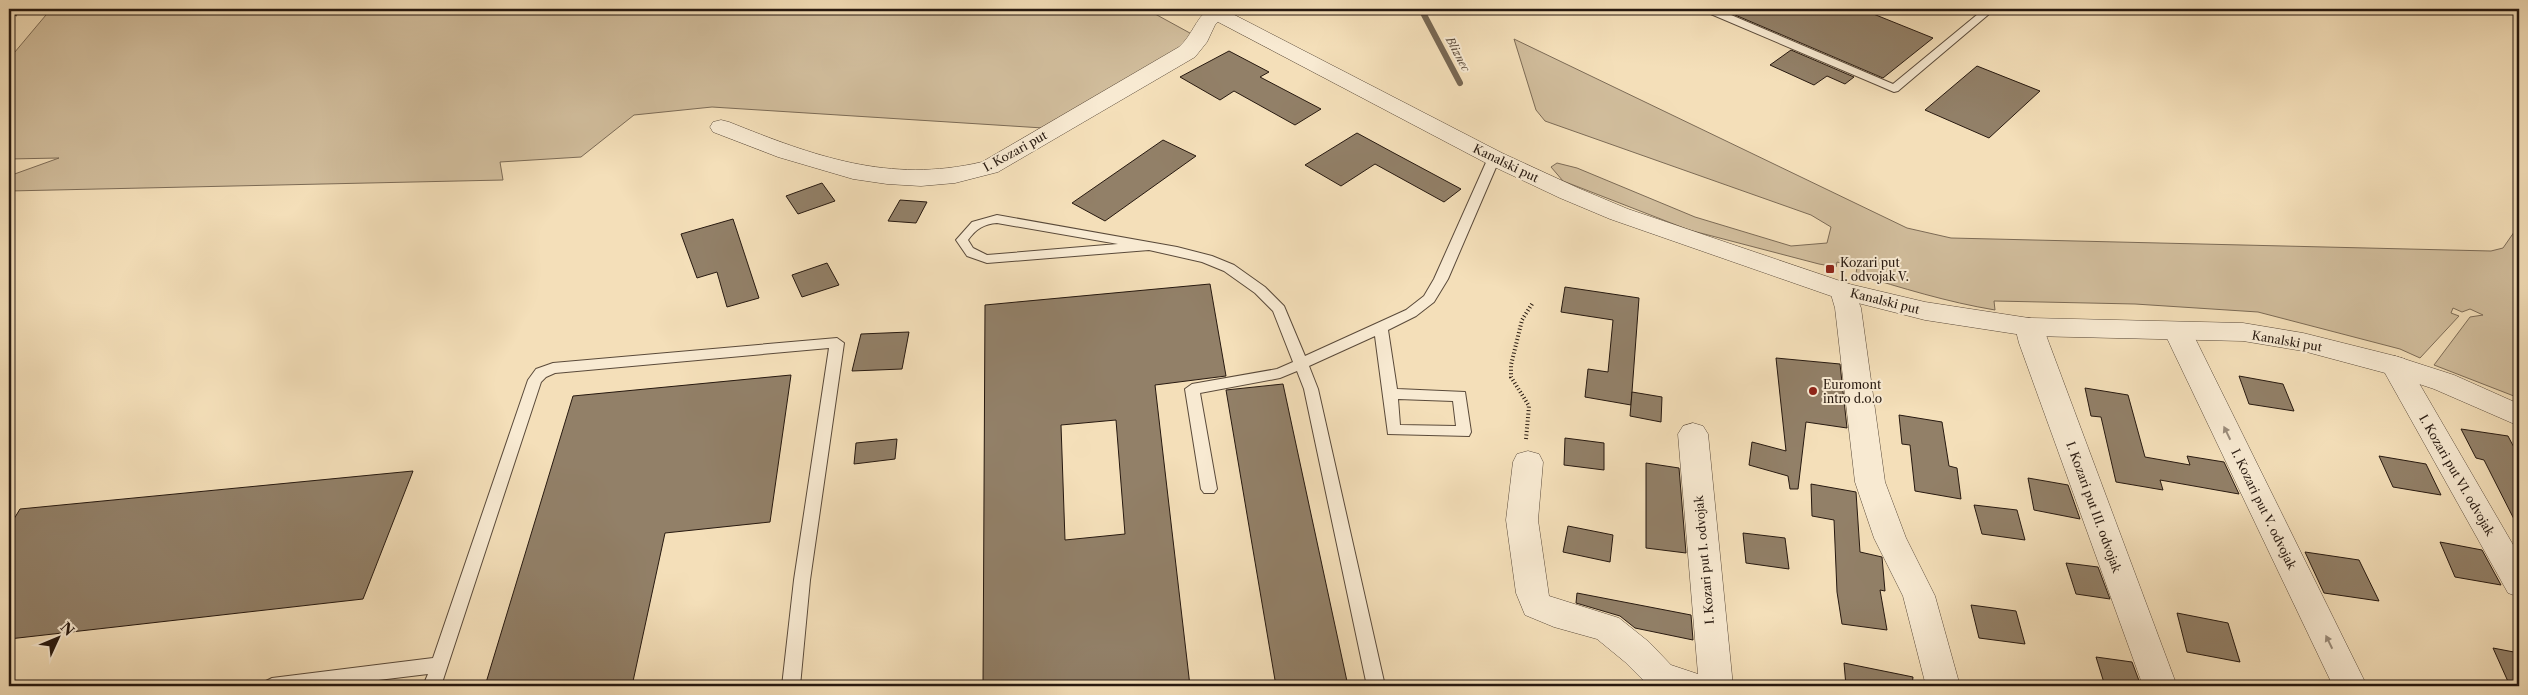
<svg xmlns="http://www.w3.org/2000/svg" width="2528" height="695" viewBox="0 0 2528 695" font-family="'Libre Caslon Text',serif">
<rect width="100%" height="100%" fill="#f4dfb9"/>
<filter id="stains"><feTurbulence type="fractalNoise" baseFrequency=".004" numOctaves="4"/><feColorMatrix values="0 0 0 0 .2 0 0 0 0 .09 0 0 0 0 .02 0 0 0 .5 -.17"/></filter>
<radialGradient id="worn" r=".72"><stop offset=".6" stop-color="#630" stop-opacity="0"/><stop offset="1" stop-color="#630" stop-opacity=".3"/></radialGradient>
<g fill="#d1bd9c" stroke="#7c6b56">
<path d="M51,9H1146L1199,38L1043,128L712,107L634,115L581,157L500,162L503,180L9,191V176L59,158L9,159V59Z"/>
<path d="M1514,39L1907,228L1951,238L2491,251L2503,248L2519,225V398L2434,365L2470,317L2483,315L2470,309L2462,312L2453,308L2451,313L2459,316L2420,358L2400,349L2258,312L2135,304L1994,301L1995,310C1947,302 1902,288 1856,274L1857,267L1837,262L1836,267L1819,264L1689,230L1563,181L1551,167L1557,163L1577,168L1695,217L1791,246L1827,243L1831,227L1811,215L1545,121L1536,110Z"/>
</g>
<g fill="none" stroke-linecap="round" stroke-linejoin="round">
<path stroke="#786853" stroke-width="6" d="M1421,9L1460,83"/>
</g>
<g fill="#928068" stroke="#271910" fill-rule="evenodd">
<path d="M1721,9H1861L1933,38L1883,78Z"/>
<path d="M1791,50L1854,77L1845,84L1827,76L1814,85L1770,65Z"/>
<path d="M1229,51L1269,72L1260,77L1321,109L1295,125L1234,91L1220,100L1180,77Z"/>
<path d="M1977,66L2040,91L1989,138L1925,110Z"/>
<path d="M1357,133L1392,152L1461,189L1444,202L1375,164L1341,186L1305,165Z"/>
<path d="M1163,140L1196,156L1105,221L1072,203Z"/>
<path d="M822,183L835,201L798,214L786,196Z"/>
<path d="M900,200L927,202L916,223L888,221Z"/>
<path d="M733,219L759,298L727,307L717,272L697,278L681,234Z"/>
<path d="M827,263L839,285L802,297L792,275Z"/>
<path d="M1210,284L1226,376L1155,385L1190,686H983L985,305ZM1116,420L1125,534L1065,540L1061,425Z"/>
<path d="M1565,287L1639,298L1631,405L1585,397L1588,369L1608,372L1613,320L1561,312Z"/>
<path d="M909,332L902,369L852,371L861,334Z"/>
<path d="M1776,358L1840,364L1847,428L1806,422L1798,489H1790L1788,476L1749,465L1752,442L1786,451Z"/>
<path d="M791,375L770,522L665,533L632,686H485L573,396Z"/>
<path d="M2239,376L2283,384L2294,411L2249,404Z"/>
<path d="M1283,384L1348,686H1276L1226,390Z"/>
<path d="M2085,388L2128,395L2145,457L2190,465L2187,456L2224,462L2239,494L2160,480L2163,490L2116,482L2101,417L2091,416Z"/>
<path d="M1632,392L1662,397L1661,422L1630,416Z"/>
<path d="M1899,415L1942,422L1949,466L1957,468L1961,499L1915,491L1910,445L1902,444Z"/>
<path d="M2461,429L2508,436L2519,457V529L2484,460L2476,458Z"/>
<path d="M1565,438L1604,443V470L1564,465Z"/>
<path d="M897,439L895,459L854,464L856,443Z"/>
<path d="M2379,456L2426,464L2441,495L2393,487Z"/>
<path d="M1646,463L1679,468L1686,553L1646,548Z"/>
<path d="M413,471L363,599L9,639V527L20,509Z"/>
<path d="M2028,478L2068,485L2080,519L2034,510Z"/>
<path d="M1811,484L1856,492L1860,552L1882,557L1885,591L1880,590L1887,630L1842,624L1837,592L1834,520L1812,516Z"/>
<path d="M1974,505L2017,510L2025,540L1982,534Z"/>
<path d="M1568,526L1613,535L1610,562L1563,552Z"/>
<path d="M1743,533L1785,538L1789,569L1746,563Z"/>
<path d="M2440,542L2482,550L2501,585L2455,577Z"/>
<path d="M2305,552L2359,560L2379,601L2324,593Z"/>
<path d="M2066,563L2098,567L2110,599L2076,594Z"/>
<path d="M1577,593L1691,615L1693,640L1635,628L1620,616L1576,603Z"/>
<path d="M1971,605L2016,611L2025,644L1979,638Z"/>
<path d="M2177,613L2228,623L2240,662L2187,652Z"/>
<path d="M2493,648L2519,653V686H2510Z"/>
<path d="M2096,657L2132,662L2141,686H2105Z"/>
<path d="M1844,663L1913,677L1912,686H1846Z"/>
</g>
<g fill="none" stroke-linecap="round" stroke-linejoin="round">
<defs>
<g id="service">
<path d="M1706,9H1717L1893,84L1984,9H1995L1898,91L1894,92L1706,12Z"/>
<path d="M1494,154L1500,158L1448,279L1434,302L1416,316L1388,330L1397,389L1465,392L1471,432L1469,436L1388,434L1375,336L1309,366L1318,389L1385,686H1367L1304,389L1297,371L1280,378L1200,393L1217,489L1214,493H1204L1201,489L1185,389L1192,384L1277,369L1293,362L1273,311L1255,293L1224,271L1202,262L1149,250L987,263L967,256L956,240L972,222L997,215L1177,247L1212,256L1234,265L1265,287L1284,306L1305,356L1406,310L1424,296L1434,279L1488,158ZM997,223L1118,244L987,255L973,248L968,240C976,229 984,224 997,223ZM1398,399L1453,401L1456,426L1400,425Z"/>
<path d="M837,338L844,343L810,580L800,686H782L794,580L829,348L555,373L546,377L541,382L441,686H423L428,674L329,686H263L266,681L272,678L433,658L528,380L536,369L553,363Z"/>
</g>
<g id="minor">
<path d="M1209,9H1223L1226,13L1215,25L1207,42L1195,57L998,172L955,183L921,186L887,184L853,179L778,157L713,132L710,127L713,122L721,120L729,122C814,156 889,184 982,162L1179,47C1192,36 1195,19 1209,9Z"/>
<path d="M1843,282L1852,285L1861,308L1885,482L1906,538L1935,596L1960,686H1926L1903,596L1874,538L1855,482L1835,308L1830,291L1834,285Z"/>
<path d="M2029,318L2039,320L2043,327L2177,686H2143L2019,343L2015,327L2019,320Z"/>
<path d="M2178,323L2188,325L2192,332L2367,686H2333L2164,332L2168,325Z"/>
<path d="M2395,356L2405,359L2519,555V597L2508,593L2381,366L2385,359Z"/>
<path d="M1693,423L1703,426L1708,434L1733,686H1649L1625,662L1597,639L1554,627L1525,615L1516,593L1506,520L1513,462L1517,454L1528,451L1539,454L1543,462L1538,520L1549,596L1619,618L1649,642L1671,665L1698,674L1678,434L1683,426Z"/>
</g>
<path id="tertiary" d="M1198,9H1223L1502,153L1578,188L1628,209L1849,284L1925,302L2029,318L2243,323L2303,333L2395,356L2454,375L2519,404V426L2434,389L2389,374L2303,351L2243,341L2029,336L1925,320L1834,297L1610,219L1560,198L1486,163L1201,13Z"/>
</defs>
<use href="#service" stroke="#5a4a3a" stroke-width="2"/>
<use href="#minor" stroke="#5a4a3a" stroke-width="1"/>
<use href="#tertiary" stroke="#5a4a3a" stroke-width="1"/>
<path stroke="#271910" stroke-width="2.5" stroke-dasharray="1 2" stroke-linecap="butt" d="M9,22L22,9"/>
<path stroke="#271910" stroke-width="4" stroke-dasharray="1 2.5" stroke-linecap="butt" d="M1526,439L1529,406L1511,377V365L1522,320L1532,304"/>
<use href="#service" fill="#f8ead2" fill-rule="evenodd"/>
<use href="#minor" fill="#f8ead2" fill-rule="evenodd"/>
<use href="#tertiary" fill="#f8ead2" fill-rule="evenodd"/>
</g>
<defs><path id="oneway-solid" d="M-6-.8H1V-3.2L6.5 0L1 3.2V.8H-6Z" transform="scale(1.25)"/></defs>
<g fill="#9a8c7b">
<use href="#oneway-solid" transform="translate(2227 433) rotate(-116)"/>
<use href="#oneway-solid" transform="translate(2329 642) rotate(-116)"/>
</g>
<g fill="#8f2418" stroke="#f8ead2" stroke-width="2">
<rect x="1825" y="264" width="10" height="10" rx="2.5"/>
<circle cx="1813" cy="391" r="5"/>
</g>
<g text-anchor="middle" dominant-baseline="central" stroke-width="4" stroke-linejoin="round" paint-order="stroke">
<g font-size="11" font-style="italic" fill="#5d4d3d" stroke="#f8ead2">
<text transform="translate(1458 54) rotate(62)">Bliznec</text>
</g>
<g font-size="12" fill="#271910" stroke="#f8ead2">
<text transform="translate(1015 151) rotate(-29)">I. Kozari put</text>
<text transform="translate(1506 163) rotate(26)">Kanalski put</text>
<text transform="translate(1885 301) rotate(14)">Kanalski put</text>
<text transform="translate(2287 341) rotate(10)">Kanalski put</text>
<text transform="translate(2457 475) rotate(60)">I. Kozari put VI. odvojak</text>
<text transform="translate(2094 507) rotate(70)">I. Kozari put III. odvojak</text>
<text transform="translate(2264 509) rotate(64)">I. Kozari put V. odvojak</text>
<text transform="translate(1704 560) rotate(-95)">I. Kozari put I. odvojak</text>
</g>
<g font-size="12" fill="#271910" stroke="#f8ead2" text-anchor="start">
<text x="1840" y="262">Kozari put<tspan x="1840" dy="14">I. odvojak V.</tspan></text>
<text x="1823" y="384">Euromont<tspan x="1823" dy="14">intro d.o.o</tspan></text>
</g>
</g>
<rect width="2528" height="695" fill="none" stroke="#f4dfb9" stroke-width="30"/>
<rect x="10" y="10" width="2508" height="675" fill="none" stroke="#271910" stroke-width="2.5"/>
<rect x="15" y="15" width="2498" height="665" fill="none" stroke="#271910"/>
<g transform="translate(58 638) rotate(46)" stroke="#f8ead2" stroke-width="4" paint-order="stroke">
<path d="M0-4L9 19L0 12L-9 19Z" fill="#271910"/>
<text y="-8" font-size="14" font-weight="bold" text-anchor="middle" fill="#271910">N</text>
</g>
<rect width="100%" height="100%" filter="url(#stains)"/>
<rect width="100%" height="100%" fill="url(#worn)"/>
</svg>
